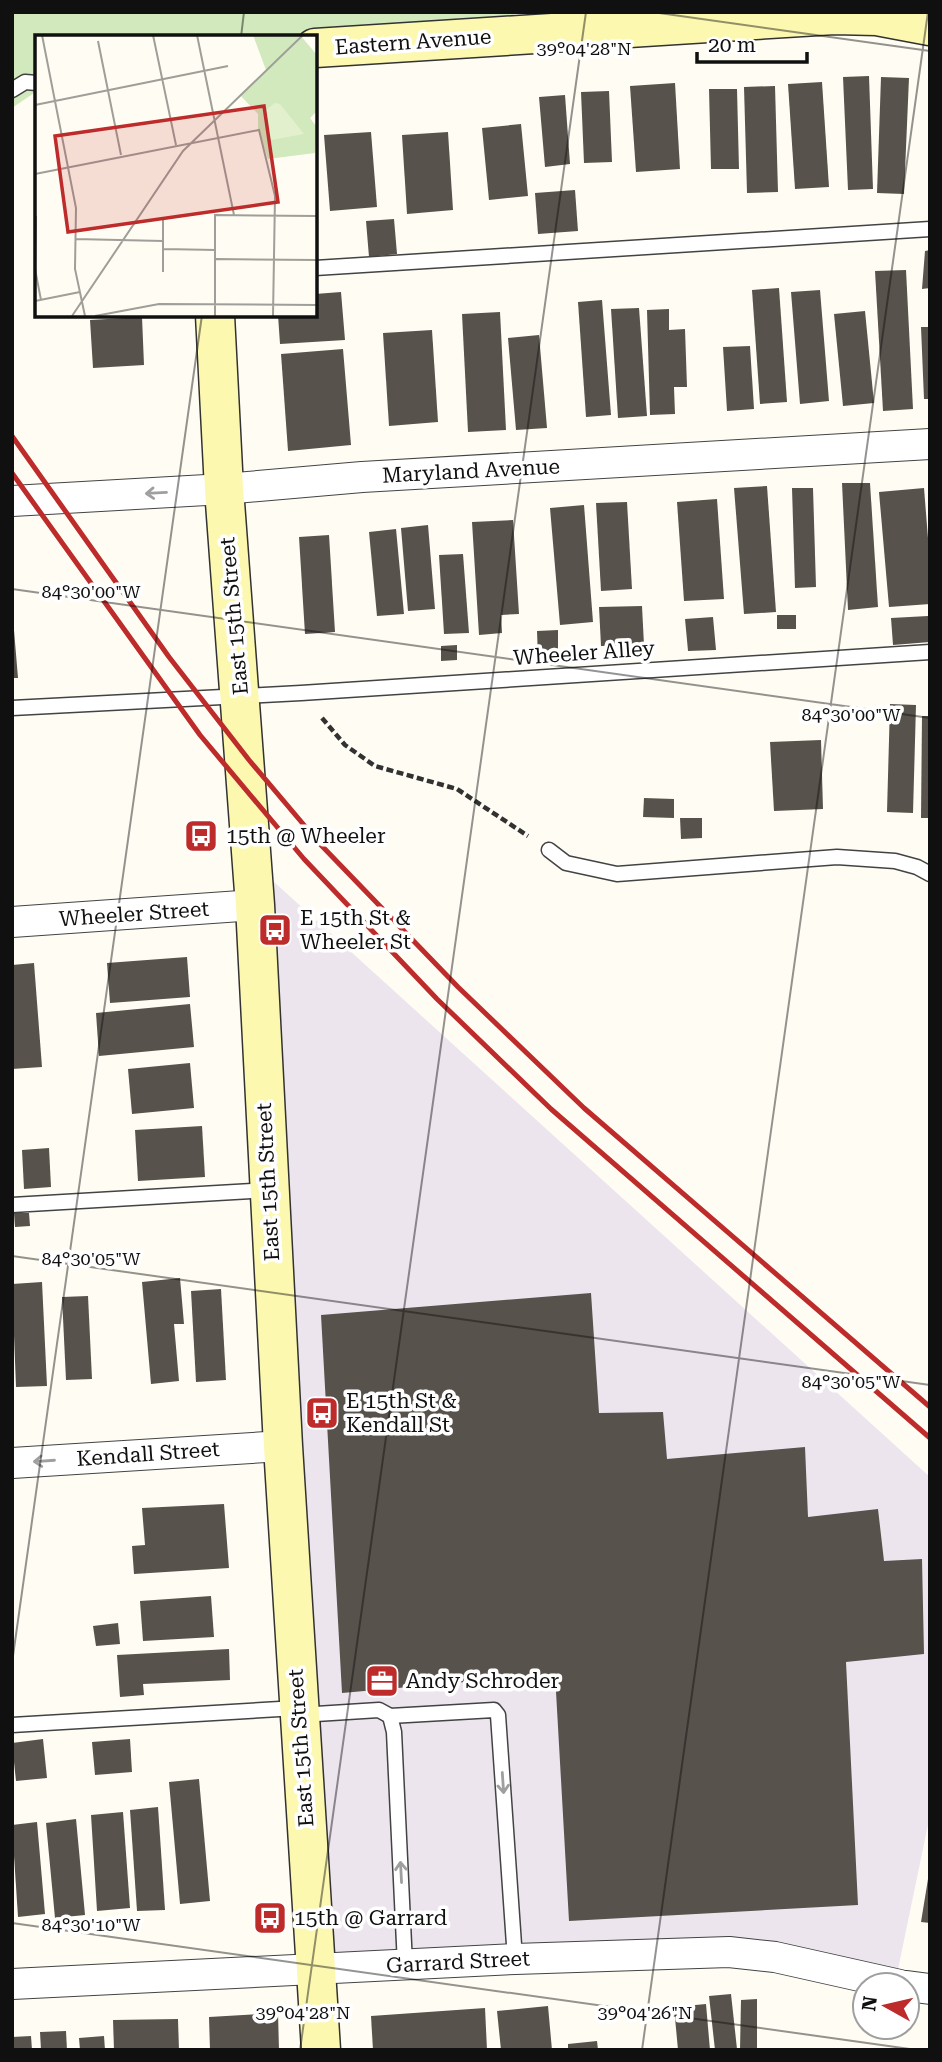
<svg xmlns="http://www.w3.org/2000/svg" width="942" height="2062" viewBox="0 0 942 2062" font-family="'Roboto Serif',serif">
<rect width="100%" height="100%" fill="#fffdf3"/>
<path fill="#ede5ee" d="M252,862L930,1477V1815L895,1984L775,1957L315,1970Z"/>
<path fill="#d1e9bd" d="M12,12H514V36L37,37V91L12,108Z"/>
<g fill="#58524c">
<path d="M869,76L873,189L848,190L843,77Z"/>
<path d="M881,77L909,78L904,194L877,193Z"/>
<path d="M822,82L829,187L795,189L788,84Z"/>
<path d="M675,83L680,169L636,172L630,86Z"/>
<path d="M775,86L778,192L747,193L744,87Z"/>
<path d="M709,89H737L739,169H711Z"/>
<path d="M609,91L612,162L584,163L581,92Z"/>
<path d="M565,95L570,164L545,167L539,97Z"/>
<path d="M521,124L528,196L489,200L482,128Z"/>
<path d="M371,132L377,207L330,211L324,135Z"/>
<path d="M448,132L453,210L407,214L402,135Z"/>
<path d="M575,190L578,231L538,234L535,193Z"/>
<path d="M394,219L397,254L369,257L366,221Z"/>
<path d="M930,250V288L922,289L925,251Z"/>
<path d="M906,270L913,409L883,411L875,271Z"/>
<path d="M779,288L787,402L760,404L752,290Z"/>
<path d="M820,290L829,401L800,404L791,292Z"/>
<path d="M341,292L345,340L280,344L278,315H315V294Z"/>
<path d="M602,300L611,415L586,417L578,302Z"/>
<path d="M639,308L647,416L618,418L611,309Z"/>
<path d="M669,309V330L685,329L687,387H674L675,414L650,415L647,310Z"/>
<path d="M865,311L874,403L843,406L834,314Z"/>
<path d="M500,312L506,430L468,432L462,314Z"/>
<path d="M142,317L144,365L93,368L90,320Z"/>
<path d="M921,327H930V399H924Z"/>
<path d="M432,330L438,422L389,426L383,333Z"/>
<path d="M539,335L547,428L516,430L508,338Z"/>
<path d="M750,346L754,409L727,411L723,347Z"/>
<path d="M343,349L351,445L288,451L281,354Z"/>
<path d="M842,483H870L878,607L848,610Z"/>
<path d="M767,486L776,612L744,614L734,488Z"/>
<path d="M792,488H813L816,587L795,588Z"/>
<path d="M924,488L930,563V604L889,607L879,492Z"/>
<path d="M717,499L724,599L684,601L677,502Z"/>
<path d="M627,502L632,589L601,591L596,503Z"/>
<path d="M584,505L593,622L560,625L550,508Z"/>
<path d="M513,520L519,614L501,615L502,633L479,635L472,522Z"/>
<path d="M428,525L435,609L408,611L401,528Z"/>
<path d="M396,529L404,614L377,616L369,532Z"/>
<path d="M329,535L335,632L305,634L299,537Z"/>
<path d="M463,554L469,633L444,634L439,555Z"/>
<path d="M642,606L644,645L601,646L599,607Z"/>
<rect x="777" y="615" width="19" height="14"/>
<path d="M928,616L930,642L893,645L891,618Z"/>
<path d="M713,617L716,650L688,651L685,619Z"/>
<path d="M12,630H14L18,678H12Z"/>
<path d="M558,630V658L538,659L537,631Z"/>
<path d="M457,645V660L441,661V646Z"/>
<path d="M890,704L916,705L913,813L887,812Z"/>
<path d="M922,716H930V818H921Z"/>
<path d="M821,740L823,809L774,811L770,742Z"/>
<path d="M644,798L674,799V818L643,817Z"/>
<path d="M680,818H702V838L681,839Z"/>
<path d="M187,957L190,997L110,1003L107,963Z"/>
<path d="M34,963L42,1067L12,1069V965Z"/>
<path d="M190,1004L194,1047L99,1056L96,1013Z"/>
<path d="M190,1063L194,1108L132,1114L128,1069Z"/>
<path d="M202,1126L205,1177L138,1181L135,1130Z"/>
<path d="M49,1148L51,1187L24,1189L22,1150Z"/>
<path d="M14,1213H29L30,1226L15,1227Z"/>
<path d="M180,1278L184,1324H174L179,1381L151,1384L142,1282Z"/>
<path d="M42,1282L47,1386L16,1387L12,1284Z"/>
<path d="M221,1289L226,1380L196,1382L191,1291Z"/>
<path d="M591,1293L599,1413L663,1412L667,1459L805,1447L808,1517L878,1509L884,1561L922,1559L924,1654L846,1662L858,1905L569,1921L555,1674L342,1693L321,1315Z"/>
<path d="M88,1296L92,1379L66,1380L62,1297Z"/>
<path d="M224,1504L229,1568L134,1574L132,1546L145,1545L142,1508Z"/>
<path d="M211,1596L214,1637L143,1641L140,1601Z"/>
<path d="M118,1623L120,1644L96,1646L93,1626Z"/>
<path d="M229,1649L230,1680L143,1684L144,1695L120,1697L117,1655Z"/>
<path d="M43,1739L47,1778L16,1781L12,1743Z"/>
<path d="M130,1739L132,1772L95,1775L92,1742Z"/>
<path d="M199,1779L210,1901L180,1904L169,1782Z"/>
<path d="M158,1807L165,1910L137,1911L130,1810Z"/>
<path d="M123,1812L130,1908L97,1911L91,1815Z"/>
<path d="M76,1819L85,1915L55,1918L46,1823Z"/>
<path d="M37,1822L45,1914L18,1917L12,1825Z"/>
<path d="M928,1879H930V1923L921,1922Z"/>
<path d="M731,1994L737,2049L715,2050L709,1996Z"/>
<path d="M757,1999V2050H740L741,2000Z"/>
<path d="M706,2004L710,2050H678L674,2007Z"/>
<path d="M548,2006L552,2050H501L497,2011Z"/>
<path d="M485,2008L487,2050H373L371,2016Z"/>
<path d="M278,2013L279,2050H210L209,2017Z"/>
<path d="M178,2019L179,2050H114L113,2020Z"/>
<path d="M66,2031L67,2050H41L40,2032Z"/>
<path d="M31,2036L32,2050H12V2037Z"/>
<path d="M104,2036L105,2050H80L79,2038Z"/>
<path d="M597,2041L598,2050H568V2044Z"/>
</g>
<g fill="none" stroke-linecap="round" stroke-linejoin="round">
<defs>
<g id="lane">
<path d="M12,90L25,82L37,83"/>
<path d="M315,268L930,229"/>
<path d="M12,708L301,693L930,652"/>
<path d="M549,850L566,863L617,874L837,857L895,861L917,867L930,874"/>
<path d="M12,1205L268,1190"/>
<path d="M300,1715L379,1710L390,1716L494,1710L498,1715L515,1959"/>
<path d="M390,1716L394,1732L405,1965"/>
<path d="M12,1725L297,1708"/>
</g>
<g id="street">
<path d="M12,501L224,489L362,477L930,444"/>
<path d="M12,922L255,905"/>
<path d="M12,1463L283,1446"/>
<path d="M12,1984L515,1959L729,1952L775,1957L900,1985"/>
<path d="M907,1986L930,1989"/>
</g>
<g id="secondary">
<path d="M315,48L834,15L877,16L930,26"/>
<path d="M215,315L224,489L255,905L283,1446L321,2050"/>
</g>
</defs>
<use href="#lane" stroke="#434343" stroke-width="17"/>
<use href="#street" stroke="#434343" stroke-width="32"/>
<use href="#secondary" stroke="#323232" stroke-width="41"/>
<path stroke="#323232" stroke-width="4.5" stroke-dasharray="7 3.5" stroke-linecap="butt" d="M322,718L345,745L375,766L457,789L528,836"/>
<use href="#lane" stroke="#fff" stroke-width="14"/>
<use href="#street" stroke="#fff" stroke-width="30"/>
<use href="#secondary" stroke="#fcf8b0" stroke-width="38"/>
<g stroke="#bd2b2b" stroke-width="5">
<path d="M12,436L169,657L249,760L320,844L458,987L584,1108L930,1407"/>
<path d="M12,473L200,735L304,859L437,999L551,1109L930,1438"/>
</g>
</g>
<defs><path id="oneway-shaft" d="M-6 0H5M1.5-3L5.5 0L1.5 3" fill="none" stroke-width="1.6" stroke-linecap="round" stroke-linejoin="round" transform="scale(1.75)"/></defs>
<g stroke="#9f9f9f">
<use href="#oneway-shaft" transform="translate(156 493) rotate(177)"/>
<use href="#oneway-shaft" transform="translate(44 1461) rotate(176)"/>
<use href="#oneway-shaft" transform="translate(503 1783) rotate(86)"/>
<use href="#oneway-shaft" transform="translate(401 1872) rotate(-93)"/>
</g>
<path fill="none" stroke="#101010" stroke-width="2" stroke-opacity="0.45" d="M652,12L930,51M241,37L244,12M12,589L930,718M12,1256L930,1385M12,1663L202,315M12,1923L917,2050M300,2050L586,12M642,2050L928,12"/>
<defs>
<symbol id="bus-square" viewBox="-11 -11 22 22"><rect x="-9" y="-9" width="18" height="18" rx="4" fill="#bd2b2b" stroke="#fff"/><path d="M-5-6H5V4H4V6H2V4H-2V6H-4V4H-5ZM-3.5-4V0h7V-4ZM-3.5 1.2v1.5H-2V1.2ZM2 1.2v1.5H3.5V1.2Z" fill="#fff"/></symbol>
<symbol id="office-square" viewBox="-11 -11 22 22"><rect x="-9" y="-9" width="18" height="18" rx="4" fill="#bd2b2b" stroke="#fff"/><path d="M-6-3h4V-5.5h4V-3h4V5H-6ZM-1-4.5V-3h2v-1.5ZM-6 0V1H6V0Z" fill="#fff"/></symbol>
</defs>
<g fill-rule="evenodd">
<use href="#bus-square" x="182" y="817" width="38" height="38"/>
<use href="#bus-square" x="256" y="911" width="38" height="38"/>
<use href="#bus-square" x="303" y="1394" width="38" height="38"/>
<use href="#office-square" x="363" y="1662" width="38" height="38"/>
<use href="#bus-square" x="251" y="1899" width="38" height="38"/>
</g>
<g text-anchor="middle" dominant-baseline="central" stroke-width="7" stroke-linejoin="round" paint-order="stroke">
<g font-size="21" fill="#101010" stroke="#fff">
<text transform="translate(413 42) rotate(-4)">Eastern Avenue</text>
<text transform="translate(471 471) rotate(-3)">Maryland Avenue</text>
<text transform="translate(234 616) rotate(-95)">East 15th Street</text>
<text transform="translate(584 653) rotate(-4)">Wheeler Alley</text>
<text transform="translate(134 914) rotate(-4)">Wheeler Street</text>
<text transform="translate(268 1182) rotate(-93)">East 15th Street</text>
<text transform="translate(148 1454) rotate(-4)">Kendall Street</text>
<text transform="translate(301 1748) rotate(-94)">East 15th Street</text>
<text transform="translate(458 1962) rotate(-3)">Garrard Street</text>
</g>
<g font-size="21" fill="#101010" stroke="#fff" text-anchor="start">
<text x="226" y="836">15th @ Wheeler</text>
<text x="300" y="918">E 15th St &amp;<tspan x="300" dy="24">Wheeler St</tspan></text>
<text x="346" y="1401">E 15th St &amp;<tspan x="346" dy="24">Kendall St</tspan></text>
<text x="406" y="1681">Andy Schroder</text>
<text x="294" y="1918">15th @ Garrard</text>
</g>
</g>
<g transform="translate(35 35)">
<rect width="282" height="282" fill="#fffdf3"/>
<path d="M218,0H265L282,20V76L275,83L282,92L280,118L233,124L223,94V79L205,60L231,35Z" fill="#d1e9bd"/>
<path d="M240,68L245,69L269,99L236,105L228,77Z" fill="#e3f0ce"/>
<path fill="none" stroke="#9f9e98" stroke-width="2" d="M7,0L41,173L40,234L50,281M118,0L141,110M162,0L199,180M63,6L86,120M0,70L193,31M0,139L224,95L240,161L238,281M1,181L0,234L6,265M40,204L128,206M128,214L181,215M181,224L282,225M128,237V183M0,266L45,257M37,281L148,116L268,0M60,281L124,269L282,270M180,281V180L282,181"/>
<path fill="#bd2b2b" fill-opacity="0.15" stroke="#bd2b2b" stroke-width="3.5" d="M229,71L243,167L33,197L20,101Z"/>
<rect width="282" height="282" fill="none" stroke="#101010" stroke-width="3.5"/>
</g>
<g font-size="18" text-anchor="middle" fill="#101010" stroke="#fff" stroke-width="7" stroke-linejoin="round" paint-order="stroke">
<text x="584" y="55">39°04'28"N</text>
<text x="91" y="598">84°30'00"W</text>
<text x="851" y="721">84°30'00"W</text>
<text x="91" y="1265">84°30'05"W</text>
<text x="851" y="1388">84°30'05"W</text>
<text x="91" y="1931">84°30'10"W</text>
<text x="303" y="2019">39°04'28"N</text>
<text x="645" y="2019">39°04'26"N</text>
</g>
<rect width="942" height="2062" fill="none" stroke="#101010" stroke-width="28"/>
<g transform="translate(886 2006) rotate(278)"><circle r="33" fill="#ffffff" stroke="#9f9f9f" stroke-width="2"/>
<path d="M0-5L12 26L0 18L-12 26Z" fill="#bd2b2b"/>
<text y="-10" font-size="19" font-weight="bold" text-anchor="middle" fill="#101010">N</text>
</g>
<path d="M697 52v10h110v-10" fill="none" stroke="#101010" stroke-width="3.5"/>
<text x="708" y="52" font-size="21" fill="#101010" stroke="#ffffff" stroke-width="5" paint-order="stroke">20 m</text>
</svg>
